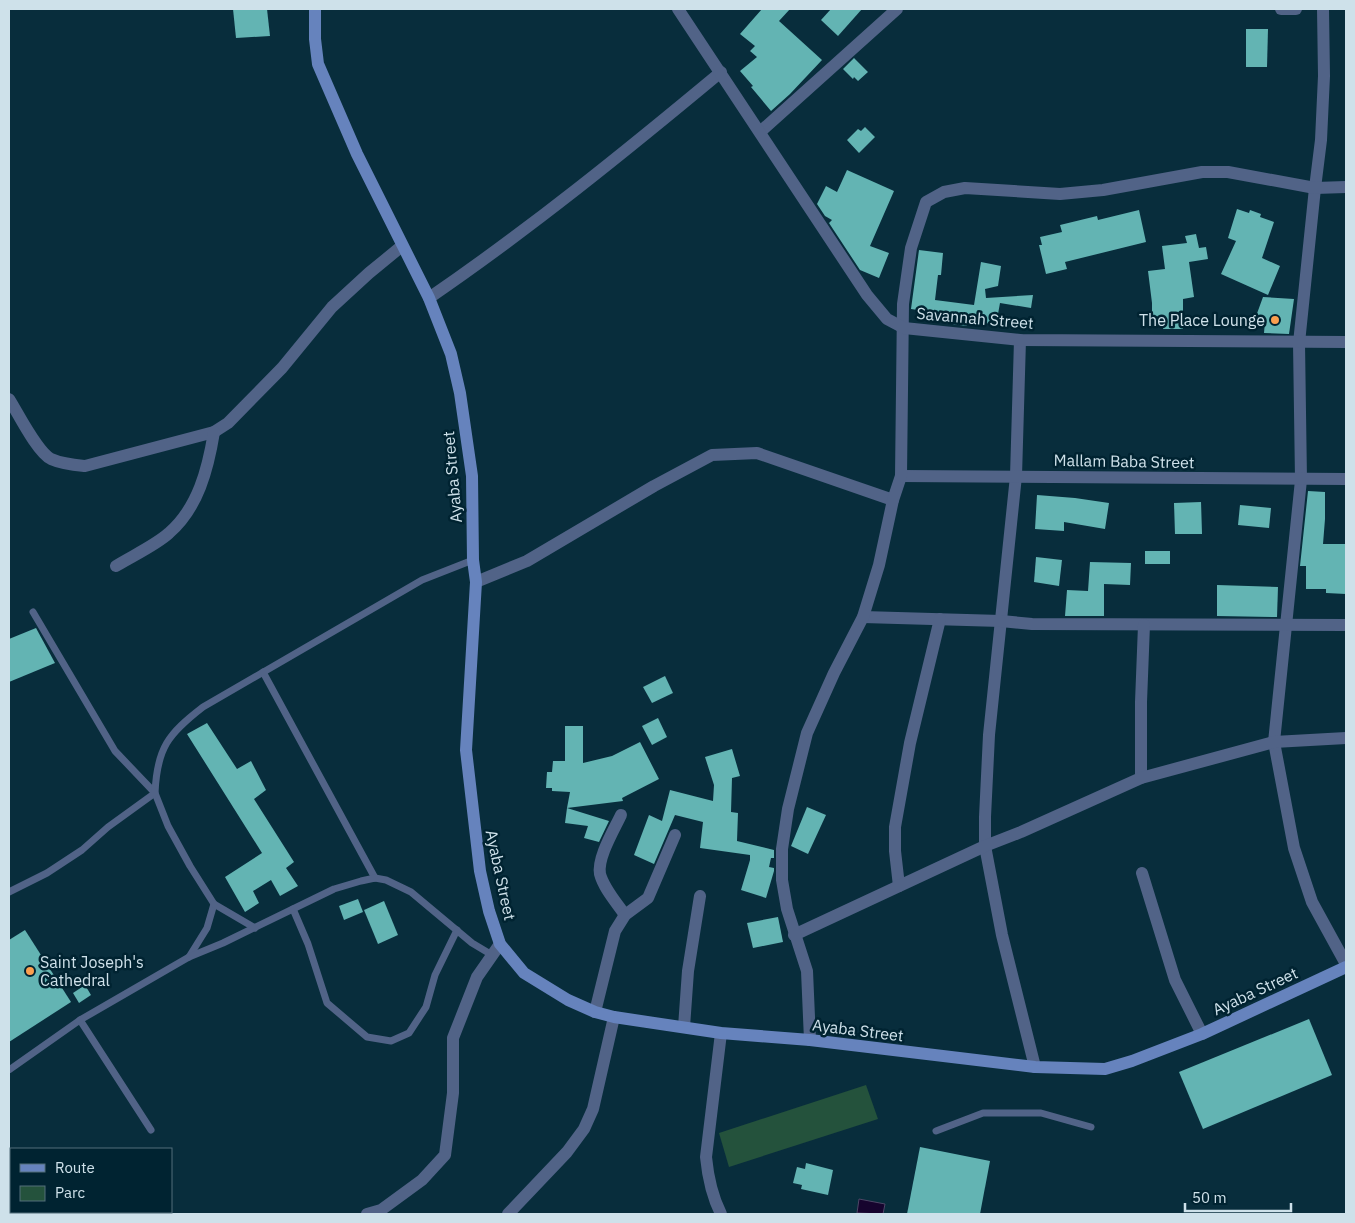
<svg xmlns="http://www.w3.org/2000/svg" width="1355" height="1223" viewBox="0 0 1355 1223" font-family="'IBM Plex Sans',sans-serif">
<rect width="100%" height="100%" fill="#082d3c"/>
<path fill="#24523c" d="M866,1085L878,1119L729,1167L719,1133Z"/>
<path fill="#16042e" stroke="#4d4666" d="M859,1199L885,1204L883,1214L857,1213Z"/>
<g fill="#63b4b3">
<path d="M233,9H267L270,36L236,38Z"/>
<path d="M762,9H790L779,21L822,60L790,94L771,111L751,87L753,86L740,71L757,57L750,51L755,46L740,34Z"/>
<path d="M831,9H862L838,36L821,20Z"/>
<path d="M1246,29H1268L1267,67H1246Z"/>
<path d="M854,58L868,72L858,81L854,77L853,79L843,69Z"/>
<path d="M865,127L875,137L859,153L847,140L858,129L861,131Z"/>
<path d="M847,170L894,191L870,246L889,253L879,278L860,270L829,223L832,220L825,216L817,204L826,186L837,192Z"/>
<path d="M1237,209L1249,213L1250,210L1261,214L1260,217L1274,222L1262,258L1280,266L1268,295L1221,274L1236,241L1228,238Z"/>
<path d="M1139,210L1146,242L1065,262L1067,269L1046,274L1039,245H1042L1040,237L1062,232L1060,225L1097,216L1098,220Z"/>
<path d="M1196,234L1199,248L1206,247L1208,259L1189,262L1194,297L1183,299V329H1163V326H1154V320H1152V303L1148,271L1165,269L1162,246L1187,243L1185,236Z"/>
<path d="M919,250L943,253L941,275H938L935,300L974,305L981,262L1001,266L998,286L985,289L986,298L1033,295L1031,308L1000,303L996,325L980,322V324L967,320V326L945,323L946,314L911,309Z"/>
<path d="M1263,297L1294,299L1289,334L1264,333L1265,321L1255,319Z"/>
<path d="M1308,491L1325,492V519L1323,544H1346V594L1326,593V589H1306V566H1300Z"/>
<path d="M1037,495L1075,498L1109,503L1105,529L1064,522V531L1035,529Z"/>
<path d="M1201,502L1202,534H1175L1174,503Z"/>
<path d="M1240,505L1271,508L1269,528L1238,525Z"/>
<rect x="1145" y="551" width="25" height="13"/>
<path d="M1036,557L1062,560L1059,586L1034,582Z"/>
<path d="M1090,562L1131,563L1130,585L1104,584V616H1065L1067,590L1088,591Z"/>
<path d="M1217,585L1278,587L1277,617L1217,616Z"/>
<path d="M36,628L55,663L9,682V639Z"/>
<path d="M665,676L673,693L652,703L643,687Z"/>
<path d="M658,718L667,737L652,745L642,726Z"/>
<path d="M207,723L237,769L251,761L266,790L254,799L294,862L286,868L298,886L280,896L271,880L253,891L259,903L245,912L225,877L262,853L187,734Z"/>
<path d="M565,726H583V763L612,756L640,742L659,779L622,798L623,801L567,808L570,792L552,791V788H546L547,772H552L553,761H565Z"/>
<path d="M732,749L740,776L732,778L731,812L738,813L737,841L774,850V858H771L769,867L774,868V871L766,898L741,890L750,860V855L700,848L703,822L675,815L654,864L634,855L649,815L662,821L670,790L713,801L714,785L705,757Z"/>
<path d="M807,807L826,815L808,854L791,846Z"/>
<path d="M567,808L609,821L599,842L584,838L588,826L565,823Z"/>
<path d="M358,899L363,912L344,920L339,906Z"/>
<path d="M384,901L398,935L378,944L364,910Z"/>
<path d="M778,917L783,942L753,948L747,923Z"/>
<path d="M25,930L71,1002L9,1042V940Z"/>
<path d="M85,985L91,995L79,1003L73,993Z"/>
<path d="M1309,1019L1332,1075L1203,1129L1179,1072Z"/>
<path d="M920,1147L990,1161L980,1214H907Z"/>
<path d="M806,1163L833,1170L828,1195L801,1189L802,1185L793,1183L797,1167L805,1169Z"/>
</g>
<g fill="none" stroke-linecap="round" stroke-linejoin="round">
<g stroke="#516387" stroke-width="7">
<path d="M33,612L115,751L155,793L168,826L190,866L214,904L207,928L189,957"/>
<path d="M263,672L375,878"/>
<path d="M9,892L47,873L82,850L108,827L155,793C157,748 168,734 203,707L422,580L473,560"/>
<path d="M214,904L255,928"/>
<path d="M293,909L308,944L327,1003L367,1037L391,1041L409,1033L426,1007L435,975L457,930"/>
<path d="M80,1020L151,1130"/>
<path d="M9,1070L80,1020L189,957L223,943L334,889L361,881L375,878L386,880L411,892L472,943L492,955"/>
<path d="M936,1131L983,1113H1041L1091,1127"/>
</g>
<g stroke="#516387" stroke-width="12">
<path d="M1281,9H1296"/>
<path d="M1323,9L1324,76L1321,140L1315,188L1299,343L1301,480L1274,742L1294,848L1312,902L1346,964"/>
<path d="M760,132L897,9"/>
<path d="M429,298C531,228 626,151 721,72"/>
<path d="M1020,340L1016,476L989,735L985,817V846L1002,935L1035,1067"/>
<path d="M9,399C18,413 37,452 51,459C62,464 74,465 85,466L214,432L228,423L282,368L332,307L369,273L402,246"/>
<path d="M901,476L1346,479"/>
<path d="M116,566C132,556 156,545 169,533C198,508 208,469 214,432"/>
<path d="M476,582L527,561L654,486L712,455L757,453L893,500"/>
<path d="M863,617L1001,621L1032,624L1346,625"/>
<path d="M1141,778V702L1144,625"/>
<path d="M621,815C614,830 597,858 600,874C604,889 617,903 625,915"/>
<path d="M1142,873L1175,980L1202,1034"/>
<path d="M899,886L895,851V827L910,743L940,619"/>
<path d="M794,935L985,846L1021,832L1141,778L1274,742L1346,738"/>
<path d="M595,1012L615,931L625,915L648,898L675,835"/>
<path d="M684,1027L688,971L700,896"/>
<path d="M810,1040L807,971L787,909L782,880V849L788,809L807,733L834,673L863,617L879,565L893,500L901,476L903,304L911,248L926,202L944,192L965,188L1060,194L1103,190L1202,172H1228L1315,188L1346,187"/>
<path d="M367,1214L381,1210L422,1180L445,1155L453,1093V1038L477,977L500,944"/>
<path d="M508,1214L567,1152L584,1129L593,1109L614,1017"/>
<path d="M721,1214C712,1196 708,1178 706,1157L721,1033"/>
</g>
<path stroke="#516387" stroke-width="12" d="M678,9L867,295L887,319L904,328L1020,340L1346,342"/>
<path stroke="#6683bd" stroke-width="12" d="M315,9V39L318,64L357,154L429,298L451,354L460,393L472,476L473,560L476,582L466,750L480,871L489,911L500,944L524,973L568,1000L595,1012L614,1017L721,1033L810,1040L1035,1067L1105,1069L1132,1061L1202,1034L1346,967"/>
</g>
<g fill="#fa9f4f" stroke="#002331" stroke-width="2">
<circle cx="1275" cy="320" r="5"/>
<circle cx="30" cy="971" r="5"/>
</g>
<g text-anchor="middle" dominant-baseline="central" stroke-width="5" stroke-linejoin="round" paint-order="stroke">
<g font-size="16" fill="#cee1ea" stroke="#002331">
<text transform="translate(975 318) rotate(5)">Savannah Street</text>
<text transform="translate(1124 461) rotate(1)">Mallam Baba Street</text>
<text transform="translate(452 477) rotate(-95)">Ayaba Street</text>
<text transform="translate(501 875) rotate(78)">Ayaba Street</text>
<text transform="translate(1255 991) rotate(-25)">Ayaba Street</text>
<text transform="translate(858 1030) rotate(7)">Ayaba Street</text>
</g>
<g font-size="16" fill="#cee1ea" stroke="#002331" text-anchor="end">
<text x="1265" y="320">The Place Lounge</text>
<text x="40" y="962" text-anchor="start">Saint Joseph's<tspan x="40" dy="18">Cathedral</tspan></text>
</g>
</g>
<rect width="1355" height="1223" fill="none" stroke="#cee1ea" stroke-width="20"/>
<rect x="10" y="1148" width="162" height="65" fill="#002331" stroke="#526f7b"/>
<rect x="20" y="1164" width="25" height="8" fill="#6683bd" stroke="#526f7b"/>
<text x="55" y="1173" font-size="15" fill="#cee1ea">Route</text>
<rect x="20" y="1186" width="25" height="15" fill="#24523c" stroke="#526f7b"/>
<text x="55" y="1198" font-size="15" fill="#cee1ea">Parc</text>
<path d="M1185 1203v8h106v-8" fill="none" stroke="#cee1ea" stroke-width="2.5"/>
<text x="1192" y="1203" font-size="15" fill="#cee1ea" stroke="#002331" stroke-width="4" paint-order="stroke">50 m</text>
</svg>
